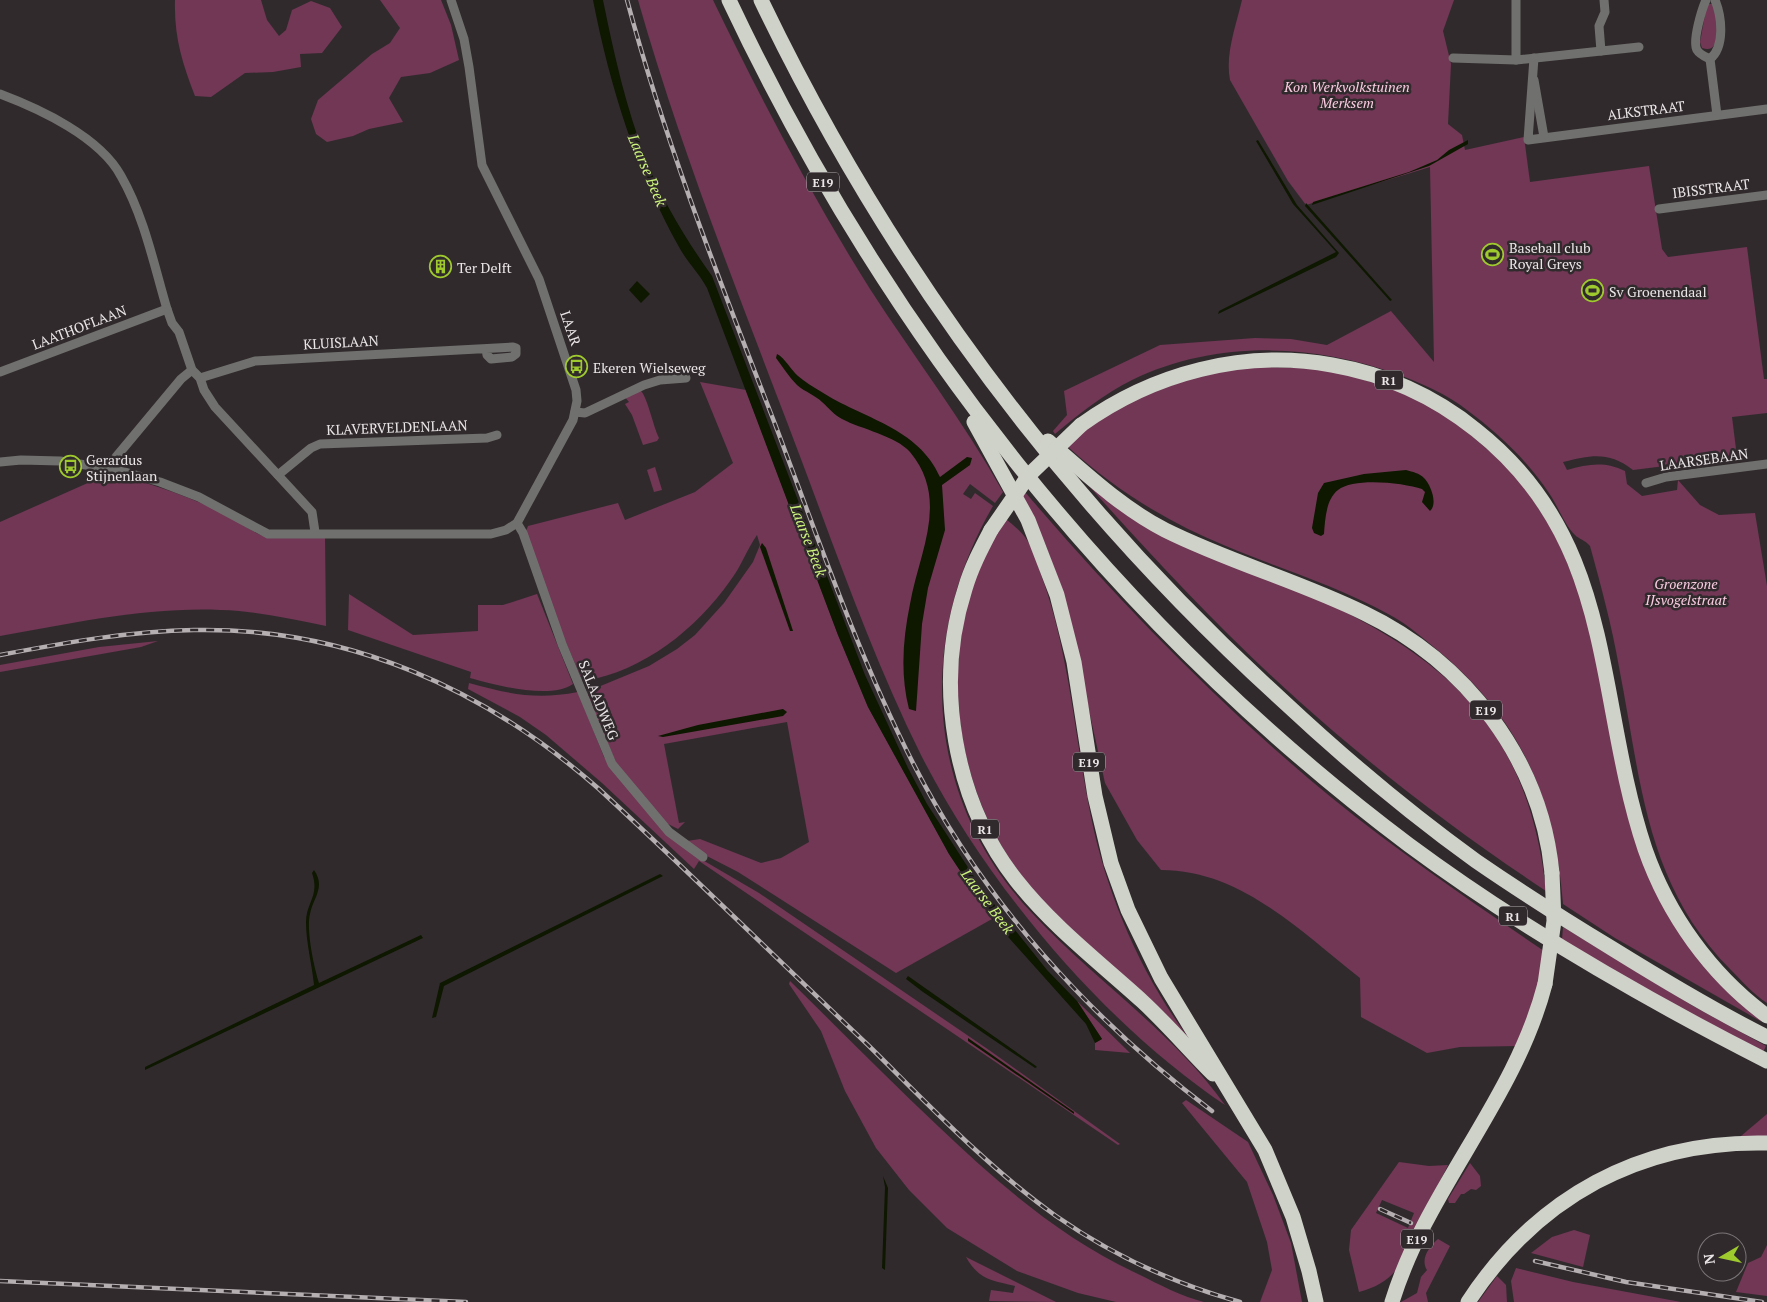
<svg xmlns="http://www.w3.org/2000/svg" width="1767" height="1302" viewBox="0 0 1767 1302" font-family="'PT Serif',serif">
<rect width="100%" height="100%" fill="#312a2d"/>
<g fill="#713755" fill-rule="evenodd">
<path d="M175,0H261L267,20L279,36L286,30L292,10L311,1L330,8L342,27L322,53L300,54L301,67L273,72L245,73L211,97L195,96C182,62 174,37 175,0Z"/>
<path d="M380,0H441L451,25L459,60L430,73L401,77L389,98L403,122L369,129L353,136L327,142L316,134L311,119L318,100L372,54L390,43L400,28Z"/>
<path d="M638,0H713C761,99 812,197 870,289C914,357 964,422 1003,492L995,503L970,484L963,494L971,499L975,493L993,506C916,639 924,799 1032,913C1094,980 1171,1030 1225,1105C1104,1024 987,885 921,755C868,648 830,534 787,422C734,283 679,144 638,0Z"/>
<path d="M1242,0H1454L1443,31L1451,64L1448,124L1462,135L1465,150L1524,137L1530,182L1649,166L1662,249L1668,257L1747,247L1764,379H1767V413L1732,417L1737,457L1633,470C1609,451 1591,455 1563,462L1567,470C1588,464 1605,461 1625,471L1627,484L1642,496L1677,490L1678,480L1700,505L1719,515L1755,513L1767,586V1003C1753,994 1742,981 1731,970C1645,884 1641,779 1619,667C1612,626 1601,586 1590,546C1585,540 1579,539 1575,535C1564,524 1558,506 1549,493C1528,461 1498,433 1467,410C1447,394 1421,383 1397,374C1312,343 1215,340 1132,380C1104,394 1079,414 1055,434L1053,431L1067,415L1064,391L1160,345L1255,338L1291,339L1327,345L1391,311L1434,362L1430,167L1306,205L1288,181L1230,80C1225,54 1236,26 1242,0Z"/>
<path d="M1707,4H1712C1718,15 1724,56 1702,48L1700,42Z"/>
<path d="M1259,367L1332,369L1412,396L1446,414L1515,473L1556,535L1585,608L1646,867L1762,1022L1615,938L1563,904C1555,799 1522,722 1441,653C1425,640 1409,625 1390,615C1338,586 1280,569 1226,546C1167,522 1114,489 1067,446C1082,434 1096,419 1112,410C1156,385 1209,371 1259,367Z"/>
<path d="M700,382L746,390L838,635L868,707L949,854L992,919L896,973L738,872L703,854L687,841L700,839L761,863L781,858L809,842L787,722L664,744L679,823L685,822L678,829L666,823L620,772L586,692L649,666L677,649L695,635L724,603L753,562L760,545L757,535C747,549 741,567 730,581C696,629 644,671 584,681L582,680L559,626L526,531L528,526L618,503L625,520L695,492L733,463Z"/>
<path d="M640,390C647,395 653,426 659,438L657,441L643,445L632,415L625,404L629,402L624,396Z"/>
<path d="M655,467L662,490L654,492L647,470Z"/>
<path d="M100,470C143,481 184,494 223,513C240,521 252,534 270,538L325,537L326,626C297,620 268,614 239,611C159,604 78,622 0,636V522L99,478Z"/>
<path d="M1089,486C1100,494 1111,504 1123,510C1151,526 1183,538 1213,551C1386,629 1523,676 1546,891C1460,834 1377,771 1300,702C1225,635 1156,561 1089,486Z"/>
<path d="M1025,492C1119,602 1220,706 1332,798C1400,853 1472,902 1544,951L1539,982L1518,1046L1460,1047L1427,1053L1361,1017L1360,978C1300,931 1241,870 1161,870L1137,840L1105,783L1063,592L1046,546L1022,496Z"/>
<path d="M1006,519C1013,525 1022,532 1027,540C1035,552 1039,570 1044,583C1070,659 1075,739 1091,817C1107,896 1142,977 1191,1041C1161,1013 1130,984 1099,956C1074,932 1047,908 1025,880C955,792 938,664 982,561C988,546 998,533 1006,519Z"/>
<path d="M349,594L413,635L478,631V605H503L537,594L573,684C551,700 494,685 470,678L471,672L348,630Z"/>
<path d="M158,641L141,647L0,672V665L99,647Z"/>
<path d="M469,683C509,694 536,700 578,692L604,757L694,855L759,893L989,1050L1120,1144L1118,1145L699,861L694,869L602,783L546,735L520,717L468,689Z"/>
<path d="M1563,927L1693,1006L1766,1046L1763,1052L1642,987L1562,940Z"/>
<path d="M790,981C840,1030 888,1079 939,1127C1000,1185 1061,1238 1138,1274C1160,1285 1181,1296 1204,1302H1116L1078,1293L1017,1271L947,1228L909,1190L876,1148L845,1091L821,1031L789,984Z"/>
<path d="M1077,1001L1130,1053L1095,1050V1043L1102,1039Z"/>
<path d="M1186,1100L1248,1142L1273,1195L1291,1243L1302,1302H1260L1272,1270L1267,1242L1247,1182L1182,1103Z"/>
<path d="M1767,1114V1137L1741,1136Z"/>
<path d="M1399,1162L1429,1166L1448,1165L1397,1269C1386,1282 1376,1287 1359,1292L1349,1250L1351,1230ZM1382,1200L1414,1213L1408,1228L1376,1213Z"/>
<path d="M1470,1163L1480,1176L1481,1186L1476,1190L1471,1189L1464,1194H1461L1455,1203H1449L1448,1199Z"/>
<path d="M1574,1230L1590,1235L1583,1267L1531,1253L1552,1237Z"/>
<path d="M1438,1239L1450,1246L1426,1293L1428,1302H1401L1417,1293L1421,1277L1427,1270C1420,1259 1429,1247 1438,1239Z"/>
<path d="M1767,1245V1296L1736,1292L1748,1263L1761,1257Z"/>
<path d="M966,1257L1056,1302L989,1301L991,1290L1013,1293L1015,1286C991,1280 979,1280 966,1257Z"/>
<path d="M1516,1268L1573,1282L1681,1302H1514L1511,1281Z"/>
<path d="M1497,1276L1506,1285L1507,1302H1478Z"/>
</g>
<g fill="#0e1700">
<path d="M593,0H603C614,54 626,108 646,159C661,199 687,241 712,276L865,675L908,768L927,804L982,889L1047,970L1077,1001L1102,1039L1095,1043L1086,1024L992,919L949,854L868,707L838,635L707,288C699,273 687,262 679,247C636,170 610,87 593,0Z"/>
<path d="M1258,140L1297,205L1339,253L1336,257L1218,314L1219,311L1336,252L1293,204L1256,141Z"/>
<path d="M1468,140V144L1429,166L1312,205L1313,202L1409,172L1437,160L1449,150Z"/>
<path d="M1306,203L1392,300L1390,301L1305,206Z"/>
<path d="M637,281L650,294L641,303L629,290Z"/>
<path d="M777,354C785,358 791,370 798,376C805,382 813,387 820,391C863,419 918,427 940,477L967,457L972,458L970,465L942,485L945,530L928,588L922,624L916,711L909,709C900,674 903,638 910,604C919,552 950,500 910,452C896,436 861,429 842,419C834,415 829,408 822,402C815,395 805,392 797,385C789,377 783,367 776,358Z"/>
<path d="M1406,470C1413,472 1419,473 1424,478C1431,485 1438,504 1430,511L1422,502L1425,492L1422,489C1404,483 1354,477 1338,490C1326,499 1325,520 1324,534L1321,536L1314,533L1312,528L1318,493L1324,483L1364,474Z"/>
<path d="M762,543L766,548L793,631H790L760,547Z"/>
<path d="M783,709L787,712L783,716L663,737L658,736L698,725Z"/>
<path d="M314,870C326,887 313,898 310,914C306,930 314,967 319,983L421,935L423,938L145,1070V1067L314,985C312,964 306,943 306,922C306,902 320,896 312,873Z"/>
<path d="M660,874L663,876L444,986L436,1017L432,1018L440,983Z"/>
<path d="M908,976L1036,1066L1037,1067L1035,1068L923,992L906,979Z"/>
<path d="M968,1038L1074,1112V1114L968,1041Z"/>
<path d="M883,1176L888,1188L885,1270L882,1268L885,1187Z"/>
</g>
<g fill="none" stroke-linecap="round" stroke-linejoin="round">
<g stroke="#70716e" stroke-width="9">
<path d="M1516,0V60"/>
<path d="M1706,0C1702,9 1692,41 1697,50C1700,55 1706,57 1710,59"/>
<path d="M1601,51L1599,26L1605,12L1604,0"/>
<path d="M1453,58L1516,60L1639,47"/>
<path d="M1534,58L1528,140L1767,109"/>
<path d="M1710,59C1725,47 1722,17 1715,0"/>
<path d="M1710,59L1717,115"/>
<path d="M1534,80L1544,137"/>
<path d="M0,94C40,109 100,137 121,176C144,216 154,265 167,309L172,323L179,332L192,370L200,378L204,390L215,407L312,512L315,532"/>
<path d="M1659,209L1767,195"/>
<path d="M0,372L167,309"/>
<path d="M200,378L255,361L513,347L516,348V354L512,357L491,359L487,355L486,349"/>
<path d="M575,412L585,413L644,385L660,380L686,378"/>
<path d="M116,457L181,379L192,370"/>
<path d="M0,462L21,460L60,461L118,470L160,482L199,497L268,534H491L506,530L517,523L573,420L577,401L576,390L539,279L482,165L469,67L464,39L451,0"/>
<path d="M278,475L311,448L320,444L487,438L497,435"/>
<path d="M1646,483L1666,477L1767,464"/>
<path d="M517,523L523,533L562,644L612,764L669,832L703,857"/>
</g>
<g stroke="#cfd2c9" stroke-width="15">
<path d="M729,0C885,331 1116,625 1409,845C1521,928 1643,998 1767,1061"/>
<path d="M761,0C890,269 1062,500 1283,701C1344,758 1408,812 1476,861C1521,892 1567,921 1613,949C1663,980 1714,1011 1767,1037"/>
<path d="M974,422L1028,520L1057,595L1074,662L1095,796L1111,863L1128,910L1161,978L1265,1150L1293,1217L1309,1271L1316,1302"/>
<path d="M1081,425C1153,373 1244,349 1332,365C1384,374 1434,396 1476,430C1618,542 1594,696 1645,849C1668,915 1711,975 1767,1016"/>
<path d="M1048,441C1085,473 1122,508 1165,530C1229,562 1299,581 1364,613C1466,662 1541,759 1552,873"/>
<path d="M991,530C981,549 971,568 965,589C934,685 954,801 1016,880C1052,926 1099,962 1142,1001C1167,1024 1189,1050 1213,1074"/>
<path d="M1392,1302C1427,1188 1515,1100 1545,984"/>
<path d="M1468,1302C1537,1197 1641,1140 1767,1143"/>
</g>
<defs>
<g id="rail">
<path d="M627,0C666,145 721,284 775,424C818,538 858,655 913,763C983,901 1089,1018 1212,1111"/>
<path d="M0,655C64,643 129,631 194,630C348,627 485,689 599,789C690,873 778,960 868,1045C928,1104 987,1167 1056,1216C1112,1255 1175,1284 1240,1302"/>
<path d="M1380,1209L1411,1223"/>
<path d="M1535,1261L1626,1282L1762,1302"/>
<path d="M0,1281L466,1302"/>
</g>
</defs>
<use href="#rail" stroke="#b5afb2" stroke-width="4.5"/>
<use href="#rail" stroke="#312a2d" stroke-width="2.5" stroke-dasharray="8" stroke-linecap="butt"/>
<g stroke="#cfd2c9" stroke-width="15">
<path d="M991,530L1029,475L1081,425"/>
<path d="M1545,984L1554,921L1552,873"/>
</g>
</g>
<defs>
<symbol id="stadium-ring" viewBox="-11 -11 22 22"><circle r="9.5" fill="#312a2d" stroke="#9eca2e" stroke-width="1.5"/><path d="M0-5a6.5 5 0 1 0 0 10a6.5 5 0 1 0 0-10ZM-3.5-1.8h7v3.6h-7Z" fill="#9eca2e"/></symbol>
<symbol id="building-ring" viewBox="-11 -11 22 22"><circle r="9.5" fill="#312a2d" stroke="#9eca2e" stroke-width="1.5"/><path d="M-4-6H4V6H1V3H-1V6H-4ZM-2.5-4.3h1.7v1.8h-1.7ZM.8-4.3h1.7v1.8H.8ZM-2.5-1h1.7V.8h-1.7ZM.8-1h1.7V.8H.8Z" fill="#9eca2e"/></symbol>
<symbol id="bus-ring" viewBox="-11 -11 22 22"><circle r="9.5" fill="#312a2d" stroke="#9eca2e" stroke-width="1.5"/><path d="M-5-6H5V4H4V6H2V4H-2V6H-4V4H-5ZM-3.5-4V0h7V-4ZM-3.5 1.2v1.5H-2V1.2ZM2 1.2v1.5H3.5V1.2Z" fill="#9eca2e"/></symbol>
</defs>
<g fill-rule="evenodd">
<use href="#stadium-ring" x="1480" y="242" width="25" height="25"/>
<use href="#building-ring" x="428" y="254" width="25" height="25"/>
<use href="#stadium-ring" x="1580" y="278" width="25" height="25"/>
<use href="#bus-ring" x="564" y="354" width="25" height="25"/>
<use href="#bus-ring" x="58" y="454" width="25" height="25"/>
</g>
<g text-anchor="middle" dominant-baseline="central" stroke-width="5" stroke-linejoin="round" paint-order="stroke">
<g fill="#312a2d" stroke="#b2adaf" stroke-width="1">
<rect x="807" y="172.5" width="32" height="19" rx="4"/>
<rect x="1375" y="370.5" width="28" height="19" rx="4"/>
<rect x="1470" y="700.5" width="32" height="19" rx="4"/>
<rect x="1073" y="752.5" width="32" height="19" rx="4"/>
<rect x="971" y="819.5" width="28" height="19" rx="4"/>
<rect x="1499" y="906.5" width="28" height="19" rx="4"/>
<rect x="1401" y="1229.5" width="32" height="19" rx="4"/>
</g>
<g font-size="12" font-weight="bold" fill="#eae5e7">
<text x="823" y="182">E19</text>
<text x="1389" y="380">R1</text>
<text x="1486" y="710">E19</text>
<text x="1089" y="762">E19</text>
<text x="985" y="829">R1</text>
<text x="1513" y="916">R1</text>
<text x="1417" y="1239">E19</text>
</g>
<g font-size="14" font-style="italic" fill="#fccce1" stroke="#312a2d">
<text x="1347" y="86">Kon Werkvolkstuinen<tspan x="1347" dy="16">Merksem</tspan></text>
<text x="1686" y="583">Groenzone<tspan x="1686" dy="16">IJsvogelstraat</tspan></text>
</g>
<g font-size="14" fill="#eae5e7" stroke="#312a2d">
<text transform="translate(1646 110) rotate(-7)">ALKSTRAAT</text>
<text transform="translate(1711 188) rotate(-7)">IBISSTRAAT</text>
<text transform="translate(79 327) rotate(-21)">LAATHOFLAAN</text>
<text transform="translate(571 328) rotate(71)">LAAR</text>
<text transform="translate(341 342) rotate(-3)">KLUISLAAN</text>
<text transform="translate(397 427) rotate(-2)">KLAVERVELDENLAAN</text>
<text transform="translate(1704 459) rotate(-8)">LAARSEBAAN</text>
<text transform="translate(599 700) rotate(68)">SALAADWEG</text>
</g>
<g font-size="14" fill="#eae5e7" stroke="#312a2d" text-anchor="start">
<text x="1509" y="247">Baseball club<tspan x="1509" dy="16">Royal Greys</tspan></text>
<text x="457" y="267">Ter Delft</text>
<text x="1609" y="291">Sv Groenendaal</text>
<text x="593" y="367">Ekeren Wielseweg</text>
<text x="86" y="459">Gerardus<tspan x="86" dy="16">Stijnenlaan</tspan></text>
</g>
<g font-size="15" font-style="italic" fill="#ccf47d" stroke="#312a2d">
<text transform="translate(648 170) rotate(67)">Laarse Beek</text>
<text transform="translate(809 540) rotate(69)">Laarse Beek</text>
<text transform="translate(988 901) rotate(53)">Laarse Beek</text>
</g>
</g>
<g transform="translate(1722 1257) rotate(261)"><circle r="24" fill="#312a2d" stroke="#7b7577"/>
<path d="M0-4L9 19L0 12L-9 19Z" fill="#9eca2e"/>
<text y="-8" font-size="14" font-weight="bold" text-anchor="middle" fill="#eae5e7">N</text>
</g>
</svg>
